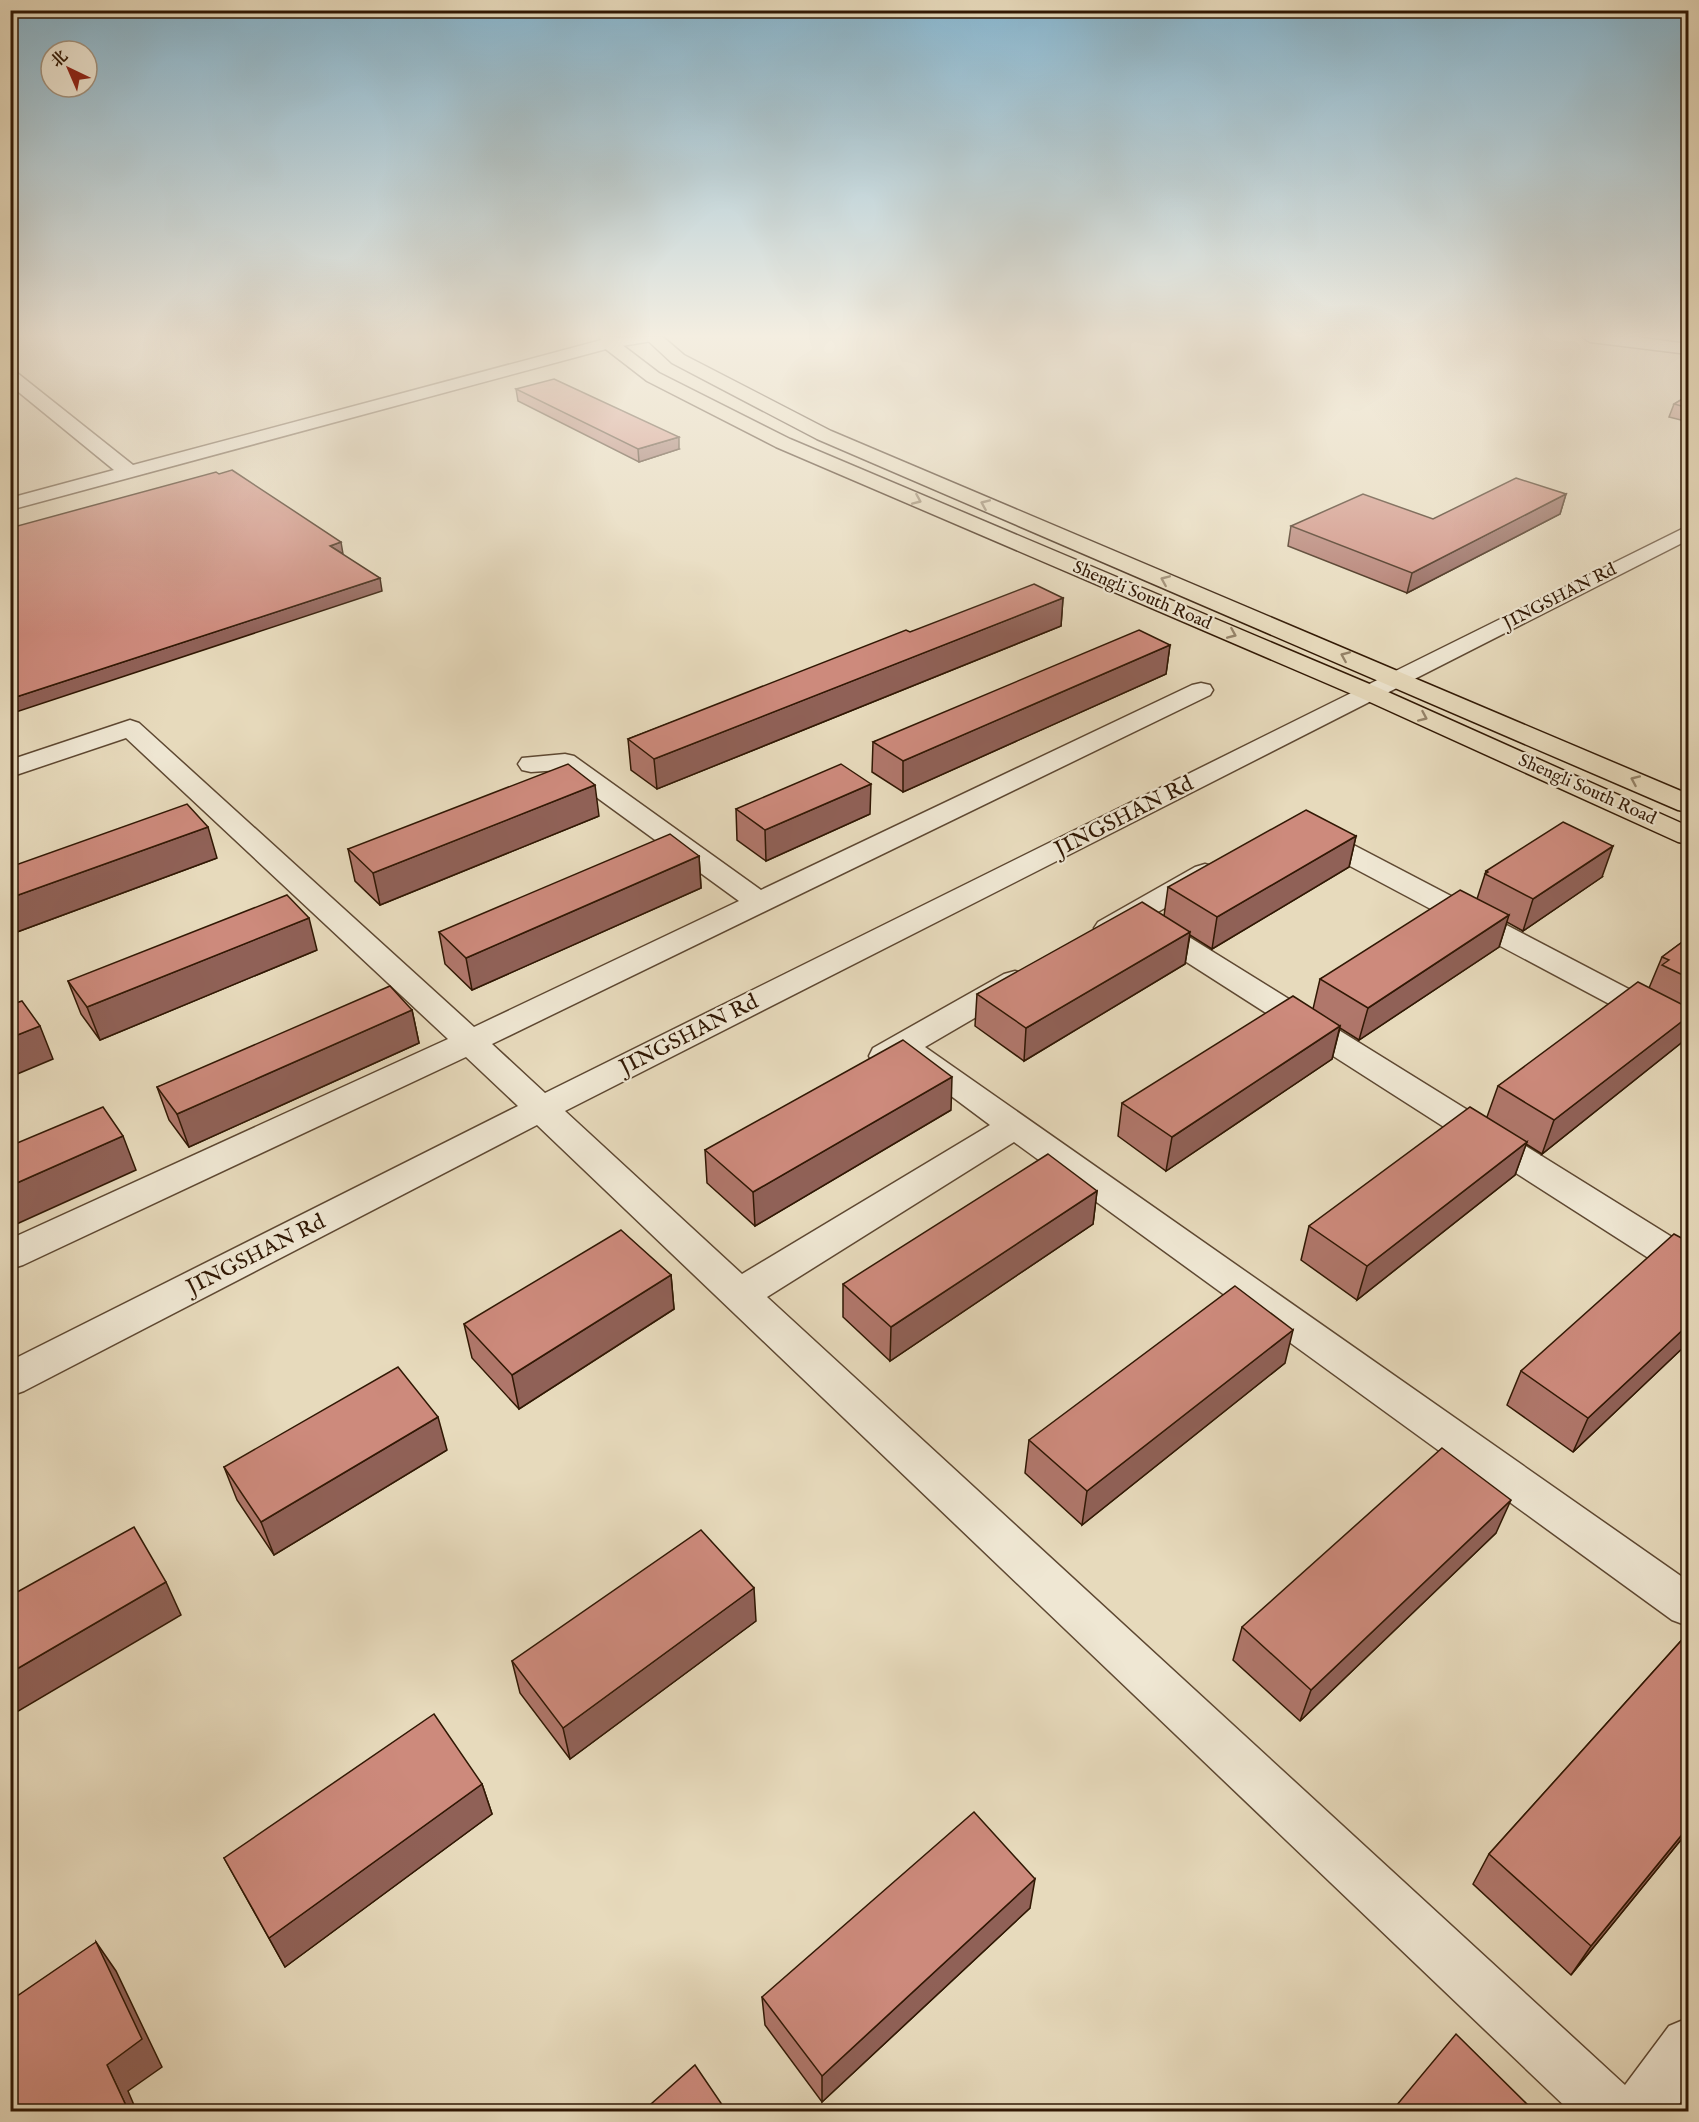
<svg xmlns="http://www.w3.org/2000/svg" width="1699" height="2122" viewBox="0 0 1699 2122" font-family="'IM FELL English','Noto Serif SC',serif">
<rect width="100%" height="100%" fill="#e7dabc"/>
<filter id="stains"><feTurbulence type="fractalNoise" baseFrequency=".00333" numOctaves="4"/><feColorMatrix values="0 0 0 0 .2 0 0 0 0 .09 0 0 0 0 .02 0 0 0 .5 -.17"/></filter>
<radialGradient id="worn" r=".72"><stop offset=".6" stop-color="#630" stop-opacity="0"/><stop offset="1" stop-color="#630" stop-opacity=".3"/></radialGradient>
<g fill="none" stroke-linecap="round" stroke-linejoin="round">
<defs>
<g id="minor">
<path d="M654,337L652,341L610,348L10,510V498L114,470L10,385V371L16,372L133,465L609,338Z"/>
<path d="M1582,337H1635L1688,344V354L1590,342Z"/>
<path d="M1688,526V540L565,1111L742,1274L990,1125L903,1060L885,1067L873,1064L869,1056L873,1048L1004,974L1015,971L1026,974L1031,981L1026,988L925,1047L1688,1581V1626L1672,1620L1014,1142L767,1297L1625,2085L1669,2026L1688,2018V2091L1674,2112H1571L537,1125L24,1391L10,1396V1361L518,1106L466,1057L23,1265L10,1269V1239L448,1039L126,738L10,777V760L130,720L139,723L474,1027L739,901L559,770L531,772L522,770L518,764L522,758L565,754L574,756L761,890L1192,685L1201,683L1210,685L1213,690L1210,695L492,1044L545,1093Z"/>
<path d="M1313,827L1323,829L1688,1020V1043L1677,1040L1303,841L1299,835L1303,829Z"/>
<path d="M1205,864L1215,867L1219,873L1215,879L1151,916L1160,919L1688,1247V1279L1675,1275L1138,931L1135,926C1122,933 1113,938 1098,934L1094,928L1098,922L1195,867Z"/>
</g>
<g id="major">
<path d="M600,337H616L617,341L659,373L790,439L1379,688L1688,826V844L1678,842L1361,698L776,447L647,381L603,347Z"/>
<path d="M644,337H663L684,355L831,431L1688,794V812L1678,810L817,439L672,363Z"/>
</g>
</defs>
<use href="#minor" stroke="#5e4832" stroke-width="3"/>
<use href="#major" stroke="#311804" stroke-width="3"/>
<use href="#minor" fill="#efe7d3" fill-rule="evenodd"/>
<use href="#major" fill="#e7dabc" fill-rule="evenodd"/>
</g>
<g fill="#b0776b" stroke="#311804" stroke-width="1.5">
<path d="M516,389L679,449L639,462L518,401Z"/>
<path d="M1689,395V422L1669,417L1674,404Z"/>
<path d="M1566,494L1560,514L1407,593L1288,546L1291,526L1433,519Z"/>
<path d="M1063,598L1061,626L657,789L631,770L628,739L910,632Z"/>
<path d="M1170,645L1166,674L903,792L872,772L873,742Z"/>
<path d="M736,809L870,814L766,861L737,840Z"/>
<path d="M599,816L380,905L355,881L348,849Z"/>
<path d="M1356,836L1349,867L1212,949L1190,935L1185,964L1024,1061L975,1026L977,994L1164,916L1168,887Z"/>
<path d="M699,856L701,888L472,990L445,964L439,932Z"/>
<path d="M217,858L17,932L10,923V867Z"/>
<path d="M1486,871L1602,877L1523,931L1507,922L1499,947L1359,1040L1340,1028L1332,1059L1166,1171L1118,1136L1122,1103L1313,1009L1320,979L1477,899Z"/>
<path d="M1689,937V1026L1681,1043L1542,1154L1526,1144L1515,1175L1357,1300L1301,1260L1309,1226L1487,1117L1498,1086L1649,988L1662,957Z"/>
<path d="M317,950L100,1040L81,1014L68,981Z"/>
<path d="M412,1010L419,1043L189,1147L169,1120L157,1087Z"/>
<path d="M951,1110L755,1226L707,1183L705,1150Z"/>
<path d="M1097,1191L1093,1224L890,1361L843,1317V1284Z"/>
<path d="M1689,1242V1342L1573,1452L1507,1405L1521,1371Z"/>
<path d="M671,1275L674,1309L519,1409L472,1358L464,1324Z"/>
<path d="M1285,1363L1082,1525L1025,1473L1029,1440Z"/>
<path d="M447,1450L274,1555L237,1500L224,1467Z"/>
<path d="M1496,1533L1300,1721L1233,1660L1242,1627Z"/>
<path d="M756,1621L570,1759L520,1693L512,1661Z"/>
<path d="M1689,1632V1830L1571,1975L1473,1884L1489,1854Z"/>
<path d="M482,1784L492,1814L285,1967L224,1858Z"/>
<path d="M1030,1908L822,2102L765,2025L762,1997Z"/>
</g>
<g fill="#906157" stroke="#311804" stroke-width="1.5">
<path d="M679,437V449L639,462L638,449Z"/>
<path d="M1566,494L1560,514L1407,593L1412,573Z"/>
<path d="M341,542L343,554L330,546Z"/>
<path d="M380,578L382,591L10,714V699Z"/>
<path d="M1063,598L1061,626L657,789L654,759Z"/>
<path d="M1170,645L1166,674L903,792V761Z"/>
<path d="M871,784L870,814L766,861L765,830Z"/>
<path d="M595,785L599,816L380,905L373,873Z"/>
<path d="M208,827L217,858L17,932L10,916V898Z"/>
<path d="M1356,836L1349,867L1212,949L1217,917Z"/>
<path d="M1613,846L1602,877L1523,931L1533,899Z"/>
<path d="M699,856L701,888L472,990L466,958Z"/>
<path d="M1509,915L1499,947L1359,1040L1368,1008Z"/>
<path d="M309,918L317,950L100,1040L87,1007Z"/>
<path d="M1190,932L1185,964L1024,1061L1026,1028Z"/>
<path d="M412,1010L419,1043L189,1147L177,1114Z"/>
<path d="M1689,1016V1026L1681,1043L1542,1154L1554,1120Z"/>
<path d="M40,1026L53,1059L10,1077V1038Z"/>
<path d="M1340,1026L1332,1059L1166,1171L1172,1137Z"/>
<path d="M952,1077L951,1110L755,1226L753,1192Z"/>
<path d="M123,1136L136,1170L10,1227V1186Z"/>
<path d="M1527,1142L1515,1175L1357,1300L1367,1266Z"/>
<path d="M1097,1191L1093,1224L890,1361L891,1327Z"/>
<path d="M671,1275L674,1309L519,1409L512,1375Z"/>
<path d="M1689,1324V1342L1573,1452L1588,1418Z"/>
<path d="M1293,1330L1285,1363L1082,1525L1087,1491Z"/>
<path d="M438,1417L447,1450L274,1555L261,1522Z"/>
<path d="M1511,1500L1496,1533L1300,1721L1311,1690Z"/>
<path d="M166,1582L181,1615L10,1716V1673Z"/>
<path d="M754,1588L756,1621L570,1759L563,1728Z"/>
<path d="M482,1784L492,1814L285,1967L269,1938Z"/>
<path d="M1689,1826V1830L1571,1975L1591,1946Z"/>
<path d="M1035,1879L1030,1908L822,2102V2076Z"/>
<path d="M96,1942L116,1971L162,2067L128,2091L137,2112H129L107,2065Z"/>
</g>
<g fill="#cd8a7c" stroke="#311804" stroke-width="1.5">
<path d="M554,379L679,437L638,449L516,389Z"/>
<path d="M1689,395V408L1674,404Z"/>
<path d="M232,470L341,542L330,546L380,578L10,699V528L216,472L219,474Z"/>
<path d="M1516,478L1566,494L1412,573L1291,526L1363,494L1433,519Z"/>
<path d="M1034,584L1063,598L654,759L628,739L906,630L910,632Z"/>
<path d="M1139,630L1170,645L903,761L873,742Z"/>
<path d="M568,764L595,785L373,873L348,849Z"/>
<path d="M841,764L871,784L765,830L736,809Z"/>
<path d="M187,804L208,827L10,898V867Z"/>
<path d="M1306,810L1356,836L1217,917L1168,887Z"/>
<path d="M1563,822L1613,846L1533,899L1485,874L1488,872L1486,871Z"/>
<path d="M670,834L699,856L466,958L439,932Z"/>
<path d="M1460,890L1509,915L1368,1008L1320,979Z"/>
<path d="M287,895L309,918L87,1007L68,981Z"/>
<path d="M1142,902L1190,932L1026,1028L977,994Z"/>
<path d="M1689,937V978L1662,965L1669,960L1662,957Z"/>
<path d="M1638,982L1689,1008V1016L1554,1120L1498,1086Z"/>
<path d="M390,986L412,1010L177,1114L157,1087Z"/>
<path d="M1293,996L1340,1026L1172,1137L1122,1103Z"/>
<path d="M22,1001L40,1026L10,1038V1005Z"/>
<path d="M903,1040L952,1077L753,1192L705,1150Z"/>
<path d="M103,1107L123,1136L10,1186V1146Z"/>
<path d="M1470,1107L1527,1142L1367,1266L1309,1226Z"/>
<path d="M1048,1154L1097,1191L891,1327L843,1284Z"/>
<path d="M621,1230L671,1275L512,1375L464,1324Z"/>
<path d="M1674,1234L1689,1242V1324L1588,1418L1521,1371Z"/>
<path d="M1235,1286L1293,1330L1087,1491L1029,1440Z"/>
<path d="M398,1367L438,1417L261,1522L224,1467Z"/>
<path d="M1442,1448L1511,1500L1311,1690L1242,1627Z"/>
<path d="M134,1527L166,1582L10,1673V1596Z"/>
<path d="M701,1530L754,1588L563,1728L512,1661Z"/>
<path d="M1689,1632V1826L1591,1946L1489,1854Z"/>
<path d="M434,1714L482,1784L269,1938L224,1858Z"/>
<path d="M974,1812L1035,1879L822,2076L762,1997Z"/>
<path d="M96,1942L142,2039L107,2065L129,2112H10V2001Z"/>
<path d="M1456,2034L1535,2112H1391Z"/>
<path d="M695,2065L727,2112H642Z"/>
</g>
<defs><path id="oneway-chevron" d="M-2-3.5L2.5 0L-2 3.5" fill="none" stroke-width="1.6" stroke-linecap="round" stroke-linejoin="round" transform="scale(1.5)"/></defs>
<g stroke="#958369">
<use href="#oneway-chevron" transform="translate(917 500) rotate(23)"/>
<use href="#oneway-chevron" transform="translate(985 504) rotate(-157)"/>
<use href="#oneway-chevron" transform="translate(1165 580) rotate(-157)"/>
<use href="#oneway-chevron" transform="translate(1232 634) rotate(23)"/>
<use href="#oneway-chevron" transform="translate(1345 656) rotate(-157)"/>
<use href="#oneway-chevron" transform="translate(1423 717) rotate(24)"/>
<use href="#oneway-chevron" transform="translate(1635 780) rotate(-156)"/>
</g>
<linearGradient id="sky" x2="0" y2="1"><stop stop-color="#87b7d1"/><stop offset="0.53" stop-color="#f4eee1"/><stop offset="1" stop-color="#f4eee1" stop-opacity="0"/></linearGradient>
<rect width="1699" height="634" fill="url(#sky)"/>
<g text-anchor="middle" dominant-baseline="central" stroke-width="4.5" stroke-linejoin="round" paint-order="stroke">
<g font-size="18" fill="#311804" stroke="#efe7d3">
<text transform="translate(1142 596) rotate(23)">Shengli South Road</text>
<text transform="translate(1560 597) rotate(-27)">JINGSHAN Rd</text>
<text transform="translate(1587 790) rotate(24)">Shengli South Road</text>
</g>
<g font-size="22" fill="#311804" stroke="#efe7d3">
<text transform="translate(1124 817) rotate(-27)">JINGSHAN Rd</text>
<text transform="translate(689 1035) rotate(-27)">JINGSHAN Rd</text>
<text transform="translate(256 1255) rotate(-27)">JINGSHAN Rd</text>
</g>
</g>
<rect width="1699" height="2122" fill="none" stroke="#e7dabc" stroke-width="36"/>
<rect x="12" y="12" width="1675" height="2098" fill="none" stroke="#311804" stroke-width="3"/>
<rect x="18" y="18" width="1663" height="2086" fill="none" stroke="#311804" stroke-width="1.5"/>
<g transform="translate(69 69) rotate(316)"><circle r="28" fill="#efe7d3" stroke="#a39480" stroke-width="1.5"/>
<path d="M0-4.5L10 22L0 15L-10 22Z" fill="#8f2418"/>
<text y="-9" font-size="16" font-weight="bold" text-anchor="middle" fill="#311804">北</text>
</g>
<rect width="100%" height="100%" filter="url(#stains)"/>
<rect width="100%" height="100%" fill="url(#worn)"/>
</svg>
